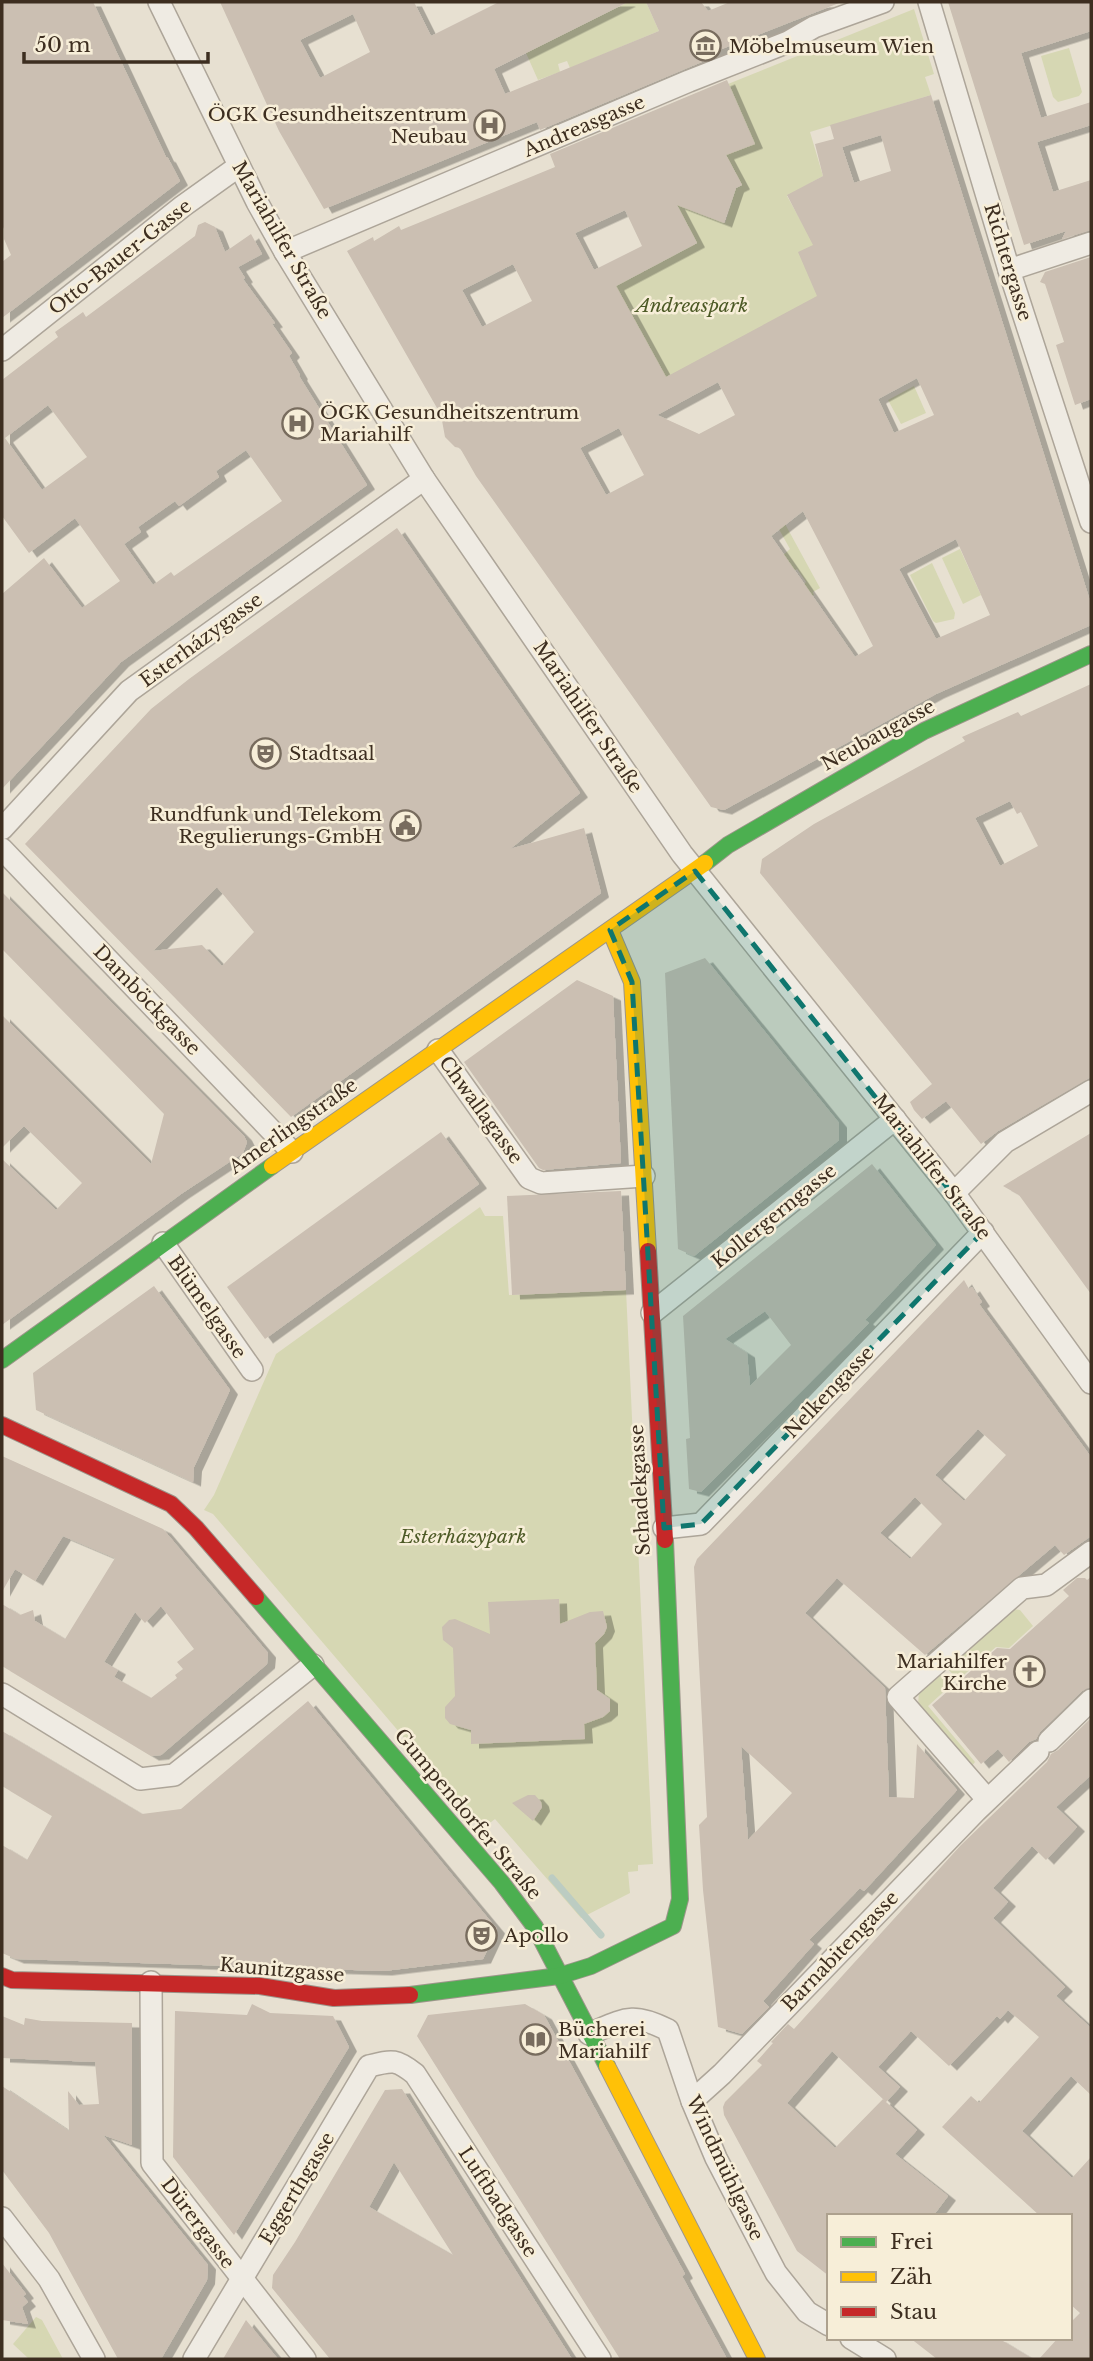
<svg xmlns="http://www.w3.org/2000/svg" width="1093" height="2361" viewBox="0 0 1093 2361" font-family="'Libre Baskerville',serif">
<defs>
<filter id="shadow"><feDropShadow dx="8" dy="4.5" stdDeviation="0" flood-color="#0004"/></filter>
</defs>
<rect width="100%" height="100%" fill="#e7e0d1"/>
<g fill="#d6d7b3">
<path d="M628,2H646L659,31L570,68L567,61L558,64L560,72L538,80L526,53Z"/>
<path d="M914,9L934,74L925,77L931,95L810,132L823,176L787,196L805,228L908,355L662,379L612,288L697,243L667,187L725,223L736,188L742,185L726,155L728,84Z"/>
<path d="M1069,48L1082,92L1079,96L1058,102L1053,97L1041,56Z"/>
<path d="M914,386L926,413L901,424L888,400Z"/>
<path d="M772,500L820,588L813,592L814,595L810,597L802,586L806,582L797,569L793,572L782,556L790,549L765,504Z"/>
<path d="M960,549L981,595L963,604L942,558Z"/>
<path d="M932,563L955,613L954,619L936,623L933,621L910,575Z"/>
<path d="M480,1207L485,1216H503L509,1295L626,1290L653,1864L638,1865V1871L628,1872L630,1893L581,1918L495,1819L482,1829L213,1514L204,1510L214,1495L276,1354Z"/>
<path d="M1012,1609L1020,1610L1033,1626L1009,1648L996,1647L958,1680L946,1667Z"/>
<path d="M938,1673L950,1686L928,1706L975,1762L971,1767L918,1706L919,1691Z"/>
<path d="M36,2317L42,2320L63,2359H29L13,2344Z"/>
</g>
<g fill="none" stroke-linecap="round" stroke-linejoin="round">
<path stroke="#bcccc2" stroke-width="7" d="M552,1878L601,1935"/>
</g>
<g fill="#cbbfb2" fill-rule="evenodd" filter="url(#shadow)">
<path d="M2,2H93L166,157L168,158L180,181L2,318V262L11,255L4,239V229L2,225Z"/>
<path d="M220,2H414L431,36L499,2H628L494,69L505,94L659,31L646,2H701L708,11L730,2L839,3L714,52L716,56L540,130L537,122L324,209L279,131ZM353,14L370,52L320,78L300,40Z"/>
<path d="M948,2H1091V31L1021,53L1041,118L1091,102V125L1037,142L1053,192L1091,180V230L1062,239L1066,231L1024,245Z"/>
<path d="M727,80L755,144L726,155L742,185L736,188L724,223L677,205L697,243L616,286L666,377L817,296L798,252L813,245L787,195L823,176L815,144L834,139L830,125L931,95L1091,604V625L936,694L724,810L711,807L476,476L460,448L455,447L445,437L441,415L347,251L373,237L374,241L399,226L401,230L555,167L550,154ZM881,135L891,171L854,183L842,147ZM625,210L642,246L594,270L575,233ZM513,264L532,301L482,327L462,290ZM917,378L934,415L894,433L878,399ZM718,382L735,415L699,434L657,415ZM619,428L644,475L606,495L580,448ZM803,511L873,646L855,657L771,536ZM956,539L990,615L936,639L899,569Z"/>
<path d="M205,222L215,227L225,252L251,234L262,254L238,267L245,278L243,279L275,323L272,324L292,353L289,356L300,375L299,376L367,485L121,662L2,789V594L44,558L82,608L120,581L75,518L29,553L2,516V380L58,337L55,332L83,312L86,317L195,236L198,225ZM48,405L87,457L42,490L5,438ZM246,450L282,501L174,576L171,572L153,585L124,544L141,532L138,527L175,501L179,506L219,477L216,471Z"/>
<path d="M1091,257V399L1075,405L1056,345L1064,342L1045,284L1040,282L1045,272Z"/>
<path d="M397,528L580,793L510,849L584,828L601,893L291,1117L25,844L151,709L189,679ZM217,887L254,932L222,966L202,945L153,951Z"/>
<path d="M1091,684V1077L998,1131L981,1144L946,1101L922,1119L914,1110L910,1102L932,1084L760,873L762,859L814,824L965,741L962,737L1018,712L1021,716ZM1010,801L1017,814L1021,812L1038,846L1000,866L975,818Z"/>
<path d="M2,892L244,1136L247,1142L243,1153L181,1194L2,1325V1159L56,1210L82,1183L24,1126L2,1148V1015L151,1164L164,1114L2,949Z"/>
<path d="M705,958L839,1123V1140L694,1256L678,1249L665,973Z"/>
<path d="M577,980L613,996L621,1163L543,1170L539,1168L464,1062Z"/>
<path d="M441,1132L479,1184L265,1339L227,1287Z"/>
<path d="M1091,1133V1294L1019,1195L1003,1186Z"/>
<path d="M872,1164L936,1245L865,1320L869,1323L701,1492L689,1489L686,1439L690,1438L683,1316ZM765,1311L791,1345L750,1386L747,1353L725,1339Z"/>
<path d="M621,1191L626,1290L512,1295L507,1196Z"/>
<path d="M964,1280L969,1289L972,1287L982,1302L979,1304L1091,1457V1536L1064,1555L1055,1545L925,1655L837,1578L805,1613L885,1688L889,1797L914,1798L917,1744L957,1790L864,1891L860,1888L809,1940L814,1944L763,2001L769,2007L742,2034L718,2027L703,1890L699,1825L707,1817L694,1567L697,1559ZM978,1429L1006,1455L964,1501L935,1475ZM915,1497L942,1524L910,1559L880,1533ZM741,1746L792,1793L748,1840Z"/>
<path d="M154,1286L230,1390L194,1467L193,1482L36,1410L33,1373Z"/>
<path d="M2,1456L163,1529L268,1653L267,1664L161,1755L151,1756L2,1666V1604L20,1615L33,1610L35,1621L65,1639L115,1558L63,1536L35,1581L15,1569L2,1592ZM161,1606L194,1649L177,1662L183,1669L175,1675L177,1678L151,1698L114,1677L118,1670L104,1662L135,1612L145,1623Z"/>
<path d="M1091,1577V1687L1082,1691L1040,1732L1036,1739L1029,1742L1009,1762L998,1749L981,1764L932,1705L997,1648L1010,1649L1069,1596L1063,1590L1077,1578H1085L1087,1580Z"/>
<path d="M559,1599L560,1624L590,1612L603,1611L607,1627L604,1634L595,1643L597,1690L610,1699V1711L603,1717L584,1724L585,1739L471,1744V1730L450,1724L445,1718V1707L455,1696L453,1648L443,1640L442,1627L449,1620L455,1619L490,1634L488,1602Z"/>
<path d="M308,1701L497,1929L483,1959L384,1971L16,1959L2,1953V1845L27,1860L52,1816L2,1786V1731L142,1814L181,1809Z"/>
<path d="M1091,1718V1775L1056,1807L1077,1827L1046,1860L1032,1846L993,1888L1008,1902L993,1918L1065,1987L1056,1996L1091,2028V2095L1071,2076L1022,2131L1072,2178L1091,2157V2359H1039L1058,2338H1070V2323L1080,2313L1070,2304V2216H1040L942,2127L971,2096L979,2103L1039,2037L1008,2010L1000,2019L997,2016L949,2066L911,2031L878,2067L900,2087L886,2102L917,2130L895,2154L948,2196L933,2216H829V2276L797,2251L724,2115L723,2107L725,2102L762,2065L757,2061L773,2043L771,2042L788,2024L794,2029L961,1845L1047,1762L1051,1754L1058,1750ZM832,2051L886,2102L883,2099L835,2148L787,2103Z"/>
<path d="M528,1795H535L541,1802L542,1807L533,1821L512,1803Z"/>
<path d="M252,2004L270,2013L333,2016L349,2047L234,2235L173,2157L175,2011L247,2015Z"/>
<path d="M525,2004L544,2015L685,2274L682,2276L727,2359H620L417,2036L428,2015Z"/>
<path d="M2,2016L24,2025L25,2018L42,2021L132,2023V2145L103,2135L208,2265L207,2280L161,2359H118L49,2233L2,2170V2086L69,2131L68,2091L79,2105L99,2104L95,2062L2,2058Z"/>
<path d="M402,2089L495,2238L572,2359H330L272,2288L273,2275L295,2242L385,2090ZM394,2162L453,2255L369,2207Z"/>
<path d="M2,2263L26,2294L23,2296L28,2302L22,2307L28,2324L2,2320Z"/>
<path d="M246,2320L263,2341L278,2359H223Z"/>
<path d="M910,2338H998L1033,2359H937Z"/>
</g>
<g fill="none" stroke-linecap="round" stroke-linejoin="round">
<defs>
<g id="street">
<path d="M159,2L257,202L285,252L424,479L682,854L954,1193L1091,1383"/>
<path d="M929,2L1009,270L1091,522"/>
<path d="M285,252L689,81L788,42L814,27L883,2"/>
<path d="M1009,270L1091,243"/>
<path d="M2,350L183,206L239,166"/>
<path d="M2,829L129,691L424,479"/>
<path d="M2,849L292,1152"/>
<path d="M438,1050L529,1178L541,1183L644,1176"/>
<path d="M954,1193L1005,1142L1091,1091"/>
<path d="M163,1243L252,1370"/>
<path d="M652,1313L895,1119"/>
<path d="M664,1528L701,1524L983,1232"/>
<path d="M2,1694L140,1779L174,1775L313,1665"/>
<path d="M1049,1741L1091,1700"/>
<path d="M987,1799L898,1697L1022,1588L1046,1585L1091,1552"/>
<path d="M151,1982L152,2163L305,2359"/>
<path d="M589,2034C625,2019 632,2012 668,2030L692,2101L716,2158L776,2273L807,2312L829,2325"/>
<path d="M692,2101L722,2074L976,1811L1038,1752"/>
<path d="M2,2218L49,2279L94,2359"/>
<path d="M851,2338L885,2359"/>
<path d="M194,2359L369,2066C393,2060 396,2059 415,2074L600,2359"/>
</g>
<g id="fast">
<path d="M705,863L728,845L924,731L1091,654"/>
<path d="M2,1360L272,1166"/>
<path d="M256,1597L502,1883L535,1927L607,2066"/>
<path d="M410,1995L559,1976L591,1966L673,1926L680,1899L665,1540"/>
</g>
<g id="slow">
<path d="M610,930L632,982L648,1251"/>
<path d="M272,1166L705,863"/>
<path d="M607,2066L757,2359"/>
</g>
<g id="jam">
<path d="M648,1251L665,1540"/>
<path d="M2,1425L171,1504L196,1528L256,1597"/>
<path d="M2,1976L12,1980L260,1986L334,1998L410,1995"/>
</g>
</defs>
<use href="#street" stroke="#ada599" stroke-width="24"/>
<use href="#fast" stroke="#9c958a" stroke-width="18"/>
<use href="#slow" stroke="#9c958a" stroke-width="18"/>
<use href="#jam" stroke="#9c958a" stroke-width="18"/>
<use href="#street" stroke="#efebe3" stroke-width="21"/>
<use href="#fast" stroke="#4caf50" stroke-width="16"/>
<use href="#slow" stroke="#ffc107" stroke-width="16"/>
<use href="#jam" stroke="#c62828" stroke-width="16"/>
</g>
<path fill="#0f766e" fill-opacity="0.2" stroke="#0f766e" stroke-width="5" stroke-dasharray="14 9" stroke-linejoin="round" d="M695,871L983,1232L701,1524L664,1528L632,982L610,930Z"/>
<defs>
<symbol id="museum-ring" viewBox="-11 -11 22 22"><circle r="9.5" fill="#f7eed8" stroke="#786c5e" stroke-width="1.5"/><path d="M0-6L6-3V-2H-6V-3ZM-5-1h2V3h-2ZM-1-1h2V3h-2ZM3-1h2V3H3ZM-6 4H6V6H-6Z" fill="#786c5e"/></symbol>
<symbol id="hospital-ring" viewBox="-11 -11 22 22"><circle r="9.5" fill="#f7eed8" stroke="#786c5e" stroke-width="1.5"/><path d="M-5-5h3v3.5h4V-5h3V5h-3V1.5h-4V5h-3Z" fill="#786c5e"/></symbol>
<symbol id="theatre-ring" viewBox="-11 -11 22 22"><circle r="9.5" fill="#f7eed8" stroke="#786c5e" stroke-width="1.5"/><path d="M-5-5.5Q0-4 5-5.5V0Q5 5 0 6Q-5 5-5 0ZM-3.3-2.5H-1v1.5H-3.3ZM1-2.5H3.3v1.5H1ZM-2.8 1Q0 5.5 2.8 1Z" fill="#786c5e"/></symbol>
<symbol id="civic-ring" viewBox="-11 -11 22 22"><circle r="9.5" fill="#f7eed8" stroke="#786c5e" stroke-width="1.5"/><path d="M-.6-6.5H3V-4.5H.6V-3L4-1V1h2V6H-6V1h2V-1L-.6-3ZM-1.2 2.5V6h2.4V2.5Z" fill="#786c5e"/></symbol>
<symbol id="church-ring" viewBox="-11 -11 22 22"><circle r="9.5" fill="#f7eed8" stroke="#786c5e" stroke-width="1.5"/><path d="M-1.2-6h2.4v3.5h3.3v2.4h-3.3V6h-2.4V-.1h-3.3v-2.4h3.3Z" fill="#786c5e"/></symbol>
<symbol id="library-ring" viewBox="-11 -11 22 22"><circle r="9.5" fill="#f7eed8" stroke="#786c5e" stroke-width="1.5"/><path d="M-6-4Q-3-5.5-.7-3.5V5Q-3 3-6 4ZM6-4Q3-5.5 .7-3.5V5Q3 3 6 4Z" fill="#786c5e"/></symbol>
</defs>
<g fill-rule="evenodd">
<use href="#museum-ring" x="688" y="28" width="35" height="35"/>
<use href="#hospital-ring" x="472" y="108" width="35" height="35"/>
<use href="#hospital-ring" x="280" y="406" width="35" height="35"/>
<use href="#theatre-ring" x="248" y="736" width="35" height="35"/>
<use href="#civic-ring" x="388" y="808" width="35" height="35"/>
<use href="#church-ring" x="1012" y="1654" width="35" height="35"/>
<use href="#theatre-ring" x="464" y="1918" width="35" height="35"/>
<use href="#library-ring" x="518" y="2022" width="35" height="35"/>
</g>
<g text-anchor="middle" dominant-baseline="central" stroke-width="5" stroke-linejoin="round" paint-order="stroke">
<g font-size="19" fill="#3d2e20" stroke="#f7eed8" text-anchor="start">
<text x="729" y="46">Möbelmuseum Wien</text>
<text x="467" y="114" text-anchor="end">ÖGK Gesundheitszentrum<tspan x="467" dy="22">Neubau</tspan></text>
<text x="320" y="412">ÖGK Gesundheitszentrum<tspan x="320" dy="22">Mariahilf</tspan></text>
<text x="289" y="753">Stadtsaal</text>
<text x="382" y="814" text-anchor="end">Rundfunk und Telekom<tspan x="382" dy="22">Regulierungs-GmbH</tspan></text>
<text x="1007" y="1661" text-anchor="end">Mariahilfer<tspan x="1007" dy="22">Kirche</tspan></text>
<text x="504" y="1935">Apollo</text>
<text x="558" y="2029">Bücherei<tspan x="558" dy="22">Mariahilf</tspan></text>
</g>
<g font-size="19" fill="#3d2e20" stroke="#f7eed8">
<text transform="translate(584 126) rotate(-23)">Andreasgasse</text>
<text transform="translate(282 240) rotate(60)">Mariahilfer Straße</text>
<text transform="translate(120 257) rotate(-38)">Otto-Bauer-Gasse</text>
<text transform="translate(1008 262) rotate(73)">Richtergasse</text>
<text transform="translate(201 640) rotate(-36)">Esterházygasse</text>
<text transform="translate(588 717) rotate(56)">Mariahilfer Straße</text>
<text transform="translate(878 735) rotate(-29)">Neubaugasse</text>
<text transform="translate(147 1000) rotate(46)">Damböckgasse</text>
<text transform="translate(481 1110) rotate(54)">Chwallagasse</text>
<text transform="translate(293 1126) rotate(-35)">Amerlingstraße</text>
<text transform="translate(932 1167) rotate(52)">Mariahilfer Straße</text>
<text transform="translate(774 1216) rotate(-39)">Kollergerngasse</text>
<text transform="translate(207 1307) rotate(55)">Blümelgasse</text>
<text transform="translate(829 1392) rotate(-46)">Nelkengasse</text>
<text transform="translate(640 1490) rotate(-93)">Schadekgasse</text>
<text transform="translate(468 1814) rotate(50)">Gumpendorfer Straße</text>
<text transform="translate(840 1951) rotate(-46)">Barnabitengasse</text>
<text transform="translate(282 1970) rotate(5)">Kaunitzgasse</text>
<text transform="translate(725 2168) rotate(65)">Windmühlgasse</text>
<text transform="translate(297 2188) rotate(-59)">Eggerthgasse</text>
<text transform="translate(498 2202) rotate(57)">Luftbadgasse</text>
<text transform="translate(198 2223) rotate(53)">Dürergasse</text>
</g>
<g font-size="19" font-style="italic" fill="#4d5a26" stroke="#f7eed8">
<text x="692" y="305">Andreaspark</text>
<text x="463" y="1536">Esterházypark</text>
</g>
</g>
<rect width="1093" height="2361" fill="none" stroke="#3d2e20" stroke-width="7"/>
<rect x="827" y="2214" width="245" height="126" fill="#f7eed8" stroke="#ada18e" stroke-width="2"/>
<rect x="841" y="2237" width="35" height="10" fill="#4caf50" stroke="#ada18e" stroke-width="2"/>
<text x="890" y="2249" font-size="21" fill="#3d2e20">Frei</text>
<rect x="841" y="2272" width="35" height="10" fill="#ffc107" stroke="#ada18e" stroke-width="2"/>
<text x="890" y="2284" font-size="21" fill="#3d2e20">Zäh</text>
<rect x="841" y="2307" width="35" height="10" fill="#c62828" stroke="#ada18e" stroke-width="2"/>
<text x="890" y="2319" font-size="21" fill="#3d2e20">Stau</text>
<path d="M24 52v10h184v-10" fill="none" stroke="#3d2e20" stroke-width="3.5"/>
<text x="35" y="52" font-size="21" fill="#3d2e20" stroke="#f7eed8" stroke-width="5" paint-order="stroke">50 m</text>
</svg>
